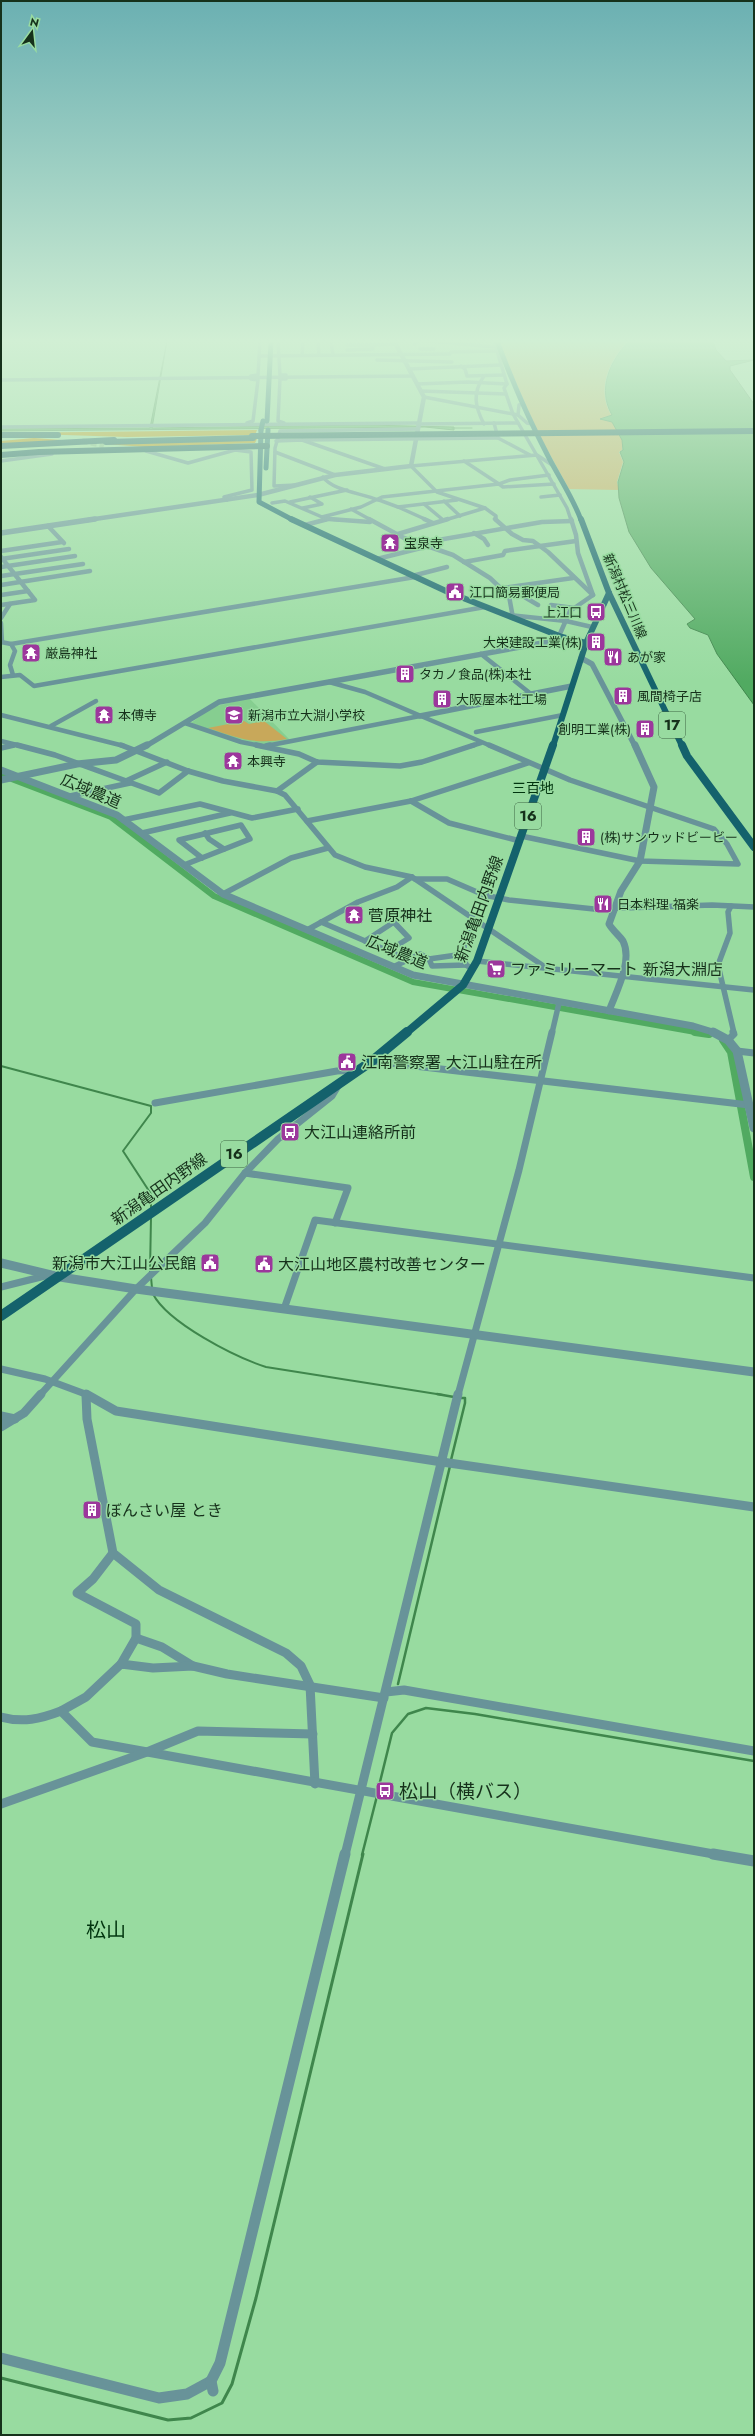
<svg xmlns="http://www.w3.org/2000/svg" width="755" height="2436" viewBox="0 0 755 2436" font-family="Jost,'Noto Sans JP',sans-serif">
<rect width="100%" height="100%" fill="#98dba0"/>
<path fill="#86ce90" d="M249,698L290,740L265,745L243,741L191,723L213,707Z"/>
<g fill="#c8a85a">
<path d="M498,341H628C609,361 596,389 611,415L600,419L612,422L622,440V450L619,452L623,462L617,482L619,490L569,489L537,431Z"/>
<path d="M244,721L249,724L264,721L287,739C254,745 238,738 208,728Z"/>
</g>
<g fill="#b88e00">
<path d="M257,430L255,435L127,437L1,433Z"/>
<path d="M34,438L75,441L1,445V441Z"/>
<path d="M257,439L255,443L146,447L104,444Z"/>
</g>
<g fill="#51aa61" stroke="#3f864c">
<path d="M167,341L152,428L366,425L454,427V430L425,427L1,431V429L150,428Z"/>
<path d="M629,341H713L716,350L726,361L754,360L730,366V370L754,404V705L717,654L708,635L690,628L687,624L695,619L651,568L629,532L619,498L618,482L624,462L620,452L623,450L622,440L612,422L600,419L612,415C597,389 610,361 629,341Z"/>
</g>
<g fill="none" stroke-linecap="round" stroke-linejoin="round">
<path stroke="#3f864c" stroke-width="1" d="M452,428H472"/>
<g stroke="#3f864c" stroke-width="2">
<path d="M1,1066L151,1106V1113L123,1151L151,1194V1208"/>
<path d="M150,1272L151,1217"/>
<path d="M151,1277L152,1288"/>
<path d="M153,1294C168,1323 235,1357 266,1367L443,1395"/>
</g>
<g stroke="#3f864c" stroke-width="2.5">
<path d="M437,1394L454,1397"/>
<path d="M451,1460L465,1403V1398H461"/>
<path d="M398,1684L450,1466"/>
<path d="M378,1790L392,1733L408,1714L426,1708L475,1714L754,1761"/>
<path d="M362,1855L377,1796"/>
</g>
<path stroke="#3f864c" stroke-width="3" d="M1,2378L168,2420L191,2418L222,2403L232,2384L256,2298L363,1854"/>
<path stroke="#51aa61" stroke-width="6" d="M1,775L111,817L214,896L413,982L701,1033"/>
<g stroke="#51aa61" stroke-width="8">
<path d="M695,1032L709,1034"/>
<path d="M723,1040L731,1052L754,1177"/>
</g>
<path stroke="#7eb985" stroke-width="6" stroke-dasharray="6 3" stroke-linecap="butt" d="M82,441L104,445"/>
<g stroke="#689399" stroke-width="3.5">
<path d="M278,341L280,375H286"/>
<path d="M318,341L319,355"/>
<path d="M331,341L333,355"/>
<path d="M428,341L496,347"/>
<path d="M494,341L507,384L504,388L513,414L567,508L571,520"/>
<path d="M414,344L419,341"/>
<path d="M347,345H372L373,349L347,350"/>
<path d="M372,345L396,344"/>
<path d="M420,349H434"/>
<path d="M451,352L495,351"/>
<path d="M302,355L303,341"/>
<path d="M259,356L450,354"/>
<path d="M377,360L452,362"/>
<path d="M461,366L465,369L467,376L504,375"/>
<path d="M409,369L500,365"/>
<path d="M251,376L258,375L260,341"/>
<path d="M484,376C472,393 475,407 484,424"/>
<path d="M1,380L413,376"/>
<path d="M417,384L468,382L507,384"/>
<path d="M421,391L506,394"/>
<path d="M424,397L518,415L527,423L532,424"/>
<path d="M518,415L519,405L522,404"/>
<path d="M247,423L253,421L258,380L251,379"/>
<path d="M284,423L278,421L280,379H286"/>
<path d="M494,423L498,438L530,455"/>
<path d="M418,424L518,423"/>
<path d="M1,427L418,423"/>
<path d="M302,440L498,438"/>
<path d="M276,441L302,440L385,469"/>
<path d="M146,451L188,463L235,450L251,452L252,490L224,497L227,500"/>
<path d="M275,452L335,475"/>
<path d="M1,461L52,454"/>
<path d="M464,461L499,484L510,480L549,475"/>
<path d="M411,466L437,492L485,508L496,516V520"/>
<path d="M411,466L537,455L552,465"/>
<path d="M323,477C333,491 362,493 378,500"/>
<path d="M297,485L274,486L275,448L280,431L417,429"/>
<path d="M541,497L560,495"/>
<path d="M379,500L398,507"/>
<path d="M444,501L460,516"/>
<path d="M290,502L347,490"/>
<path d="M272,503L285,501L322,517"/>
<path d="M424,504L442,519"/>
<path d="M303,508L322,504L310,497"/>
<path d="M351,509L371,520"/>
<path d="M328,519L343,520"/>
<path d="M324,520L328,519L322,517L361,507L382,497L499,484L503,487L554,484"/>
<path d="M427,520L398,507L457,500"/>
<path d="M445,520L485,508"/>
</g>
<g stroke="#689399" stroke-width="4.5">
<path d="M329,519L370,522"/>
<path d="M369,519L404,538L453,555L490,578L509,596L513,618"/>
<path d="M424,519L433,523"/>
<path d="M495,519L512,534L523,540L533,541L548,552L593,595"/>
<path d="M571,519L576,535L578,553L593,595"/>
<path d="M305,525L328,519"/>
<path d="M48,526L64,543"/>
<path d="M474,533L484,539L488,545"/>
<path d="M398,534L448,519"/>
<path d="M421,543L542,522L572,521"/>
<path d="M1,551L62,542"/>
<path d="M1,557L35,600L1,605"/>
<path d="M1,559L69,549"/>
<path d="M377,559L429,546"/>
<path d="M464,562L503,555L505,551L576,541"/>
<path d="M1,567L75,556"/>
<path d="M1,576L83,564"/>
<path d="M412,576L447,567"/>
<path d="M1,585L90,571"/>
<path d="M503,588L573,578"/>
<path d="M509,588L538,605"/>
<path d="M1,595L28,591"/>
<path d="M551,605L574,608"/>
<path d="M509,615L566,621L592,627"/>
<path d="M1,618L10,604"/>
<path d="M1,623L2,642"/>
<path d="M559,636L570,611L593,595"/>
<path d="M1,642L11,644L15,651L10,665L13,675"/>
<path d="M11,644L415,577"/>
<path d="M481,654L531,694"/>
<path d="M1,677L20,675L34,686L485,607"/>
<path d="M329,682L365,692L491,746"/>
<path d="M1,715L124,746"/>
<path d="M185,723L241,742L261,746"/>
<path d="M51,726L96,701"/>
<path d="M476,732L563,715"/>
<path d="M1,741L21,746"/>
<path d="M9,746L15,745"/>
<path d="M266,746L420,716"/>
<path d="M471,746L481,743"/>
</g>
<g stroke="#689399" stroke-width="5.5">
<path d="M17,745L55,755L159,793L188,771"/>
<path d="M121,745L188,771L223,781L277,791L285,795L335,855L365,867L412,877L545,967"/>
<path d="M256,745L299,754L317,762L400,766L422,762L474,745"/>
<path d="M489,745L570,780L714,829L727,844L738,864L640,861L521,836"/>
<path d="M266,746L270,745"/>
<path d="M1,748L14,745"/>
<path d="M126,781L167,762"/>
<path d="M277,791L317,762"/>
<path d="M70,796L130,783"/>
<path d="M411,801L449,823L520,841"/>
<path d="M123,820L200,804L252,818L298,809"/>
<path d="M307,821L411,801L528,763"/>
<path d="M142,833L230,813"/>
<path d="M205,833L209,839L224,849"/>
<path d="M184,865L250,839L241,825L179,840L202,858"/>
<path d="M415,879H447L484,895L509,900L594,909L712,905L754,907"/>
<path d="M223,894L291,858L328,848"/>
<path d="M731,906L728,912L730,933L718,965L734,1033"/>
<path d="M388,916L409,938L388,951"/>
<path d="M321,922L407,959"/>
<path d="M307,930L358,902L397,887L412,877"/>
<path d="M365,941L394,922"/>
<path d="M429,959L432,966L466,965"/>
<path d="M477,961L754,990"/>
<path d="M393,967L420,954L429,959L464,954"/>
<path d="M473,969L466,965C462,946 463,935 477,921"/>
<path d="M552,1033L559,1003"/>
</g>
<g stroke="#689399" stroke-width="7">
<path d="M728,1040L734,1034L733,1032"/>
<path d="M737,1051L754,1053"/>
<path d="M372,1061L749,1105"/>
<path d="M155,1103L337,1071L359,1070"/>
<path d="M245,1173L348,1188L335,1223"/>
<path d="M1,1287L49,1275"/>
<path d="M284,1309L315,1220L754,1278"/>
<path d="M1,1369L45,1379L88,1395"/>
<path d="M40,1395L136,1289L205,1223L245,1173L278,1139L332,1096L338,1086"/>
<path d="M458,1395L519,1170L552,1032"/>
</g>
<g stroke="#689399" stroke-width="9">
<path d="M86,1394L116,1411L442,1462L754,1507"/>
<path d="M86,1395L87,1419L113,1553L159,1590L286,1653L301,1666L310,1685L315,1784"/>
<path d="M1,1416L15,1419"/>
<path d="M1,1427L24,1413L41,1394"/>
<path d="M113,1553L93,1579L77,1593L136,1624V1638L121,1664"/>
<path d="M136,1638L162,1647L193,1666"/>
<path d="M386,1692L404,1690L754,1751"/>
<path d="M61,1711L86,1697L121,1664L153,1668L193,1666L227,1674L384,1698"/>
<path d="M1,1717C23,1723 40,1719 61,1711L92,1742L719,1855"/>
<path d="M1,1804L147,1752L198,1731L313,1734"/>
<path d="M345,1855L458,1394"/>
</g>
<g stroke="#689399" stroke-width="11">
<path d="M713,1854L754,1861"/>
<path d="M1,2358L159,2398L187,2394L211,2381"/>
<path d="M213,2391L211,2381L220,2363L345,1854"/>
</g>
<path stroke="#689399" stroke-width="4.5" d="M88,520L258,495L335,475L411,466L424,397L394,341"/>
<g stroke="#689399" stroke-width="5.5">
<path d="M1,533L95,519"/>
<path d="M581,658L592,664L635,746"/>
<path d="M420,716L572,686"/>
<path d="M146,746L219,702L548,642L562,637"/>
</g>
<g stroke="#689399" stroke-width="7">
<path d="M1,770L117,815L223,894L413,975L693,1026L716,1033"/>
<path d="M1,780L77,764L116,760L147,745"/>
<path d="M609,1011C616,992 633,961 623,941C619,935 613,931 609,924L621,891L640,861L654,787L635,745"/>
</g>
<g stroke="#689399" stroke-width="9">
<path d="M713,1032L728,1040L737,1051L754,1128"/>
<path d="M1,1263L60,1277L136,1289L754,1372"/>
</g>
<g stroke="#14626c" stroke-width="5">
<path d="M497,341C512,381 529,420 549,458C560,479 573,498 581,520"/>
<path d="M267,421L271,341"/>
<path d="M261,430L259,502L293,520"/>
<path d="M266,468L268,430"/>
</g>
<g stroke="#14626c" stroke-width="6">
<path d="M291,519L448,592L562,637L586,643"/>
<path d="M581,519L609,593L682,746"/>
<path d="M553,746L586,643L609,593"/>
</g>
<g stroke="#14626c" stroke-width="8">
<path d="M682,745L687,756L754,847"/>
<path d="M406,1033L463,985L477,961L553,745"/>
</g>
<path stroke="#14626c" stroke-width="10" d="M1,1316L372,1061L407,1032"/>
<g stroke="#094f57" stroke-width="6">
<path d="M1,435H58"/>
<path d="M106,442L253,438"/>
<path d="M1,446L114,440"/>
<path d="M1,455L39,452L267,446"/>
</g>
<path stroke="#14626c" stroke-width="5" d="M261,430L263,421"/>
<path stroke="#094f57" stroke-width="6" d="M252,436L754,431"/>
</g>
<linearGradient id="sky" x2="0" y2="1"><stop stop-color="#6bb0b2"/><stop offset="0.5" stop-color="#d1efd4"/><stop offset="1" stop-color="#d1efd4" stop-opacity="0"/></linearGradient>
<rect width="755" height="682" fill="url(#sky)"/>
<defs>
<symbol id="temple-square" viewBox="-11 -11 22 22"><rect x="-9" y="-9" width="18" height="18" rx="4" fill="#9c379c" stroke="#98dba0"/><path d="M0-6L5-2H3V0L6.5 2.5H4V6H1.5V3h-3V6H-4V2.5H-6.5L-3 0V-2H-5Z" fill="#fff"/></symbol>
<symbol id="civic-square" viewBox="-11 -11 22 22"><rect x="-9" y="-9" width="18" height="18" rx="4" fill="#9c379c" stroke="#98dba0"/><path d="M-.6-6.5H3V-4.5H.6V-3L4-1V1h2V6H-6V1h2V-1L-.6-3ZM-1.2 2.5V6h2.4V2.5Z" fill="#fff"/></symbol>
<symbol id="bus-square" viewBox="-11 -11 22 22"><rect x="-9" y="-9" width="18" height="18" rx="4" fill="#9c379c" stroke="#98dba0"/><path d="M-5-6H5V4H4V6H2V4H-2V6H-4V4H-5ZM-3.5-4V0h7V-4ZM-3.5 1.2v1.5H-2V1.2ZM2 1.2v1.5H3.5V1.2Z" fill="#fff"/></symbol>
<symbol id="building-square" viewBox="-11 -11 22 22"><rect x="-9" y="-9" width="18" height="18" rx="4" fill="#9c379c" stroke="#98dba0"/><path d="M-4-6H4V6H1V3H-1V6H-4ZM-2.5-4.3h1.7v1.8h-1.7ZM.8-4.3h1.7v1.8H.8ZM-2.5-1h1.7V.8h-1.7ZM.8-1h1.7V.8H.8Z" fill="#fff"/></symbol>
<symbol id="restaurant-square" viewBox="-11 -11 22 22"><rect x="-9" y="-9" width="18" height="18" rx="4" fill="#9c379c" stroke="#98dba0"/><path d="M-5-6h1v4h1v-4h1v4h1v-4h1v5L-1.5 .5V6h-2V.5L-5-1ZM5-6V6H3V1.5H1.5Q1.5-4 5-6Z" fill="#fff"/></symbol>
<symbol id="school-square" viewBox="-11 -11 22 22"><rect x="-9" y="-9" width="18" height="18" rx="4" fill="#9c379c" stroke="#98dba0"/><path d="M0-5L7-2L0 1L-7-2ZM-4 1L0 2.5L4 1V4Q0 6-4 4Z" fill="#fff"/></symbol>
<symbol id="supermarket-square" viewBox="-11 -11 22 22"><rect x="-9" y="-9" width="18" height="18" rx="4" fill="#9c379c" stroke="#98dba0"/><path d="M-6-5.5h2.5l.6 2H6L4.5 2H-2.5L-4.4-4H-6ZM-1.5 3.2a1.3 1.3 0 1 0 .1 0ZM3 3.2a1.3 1.3 0 1 0 .1 0Z" fill="#fff"/></symbol>
</defs>
<g fill-rule="evenodd">
<use href="#temple-square" x="379" y="532" width="22" height="22"/>
<use href="#civic-square" x="444" y="581" width="22" height="22"/>
<use href="#bus-square" x="585" y="601" width="22" height="22"/>
<use href="#building-square" x="585" y="631" width="22" height="22"/>
<use href="#temple-square" x="20" y="642" width="22" height="22"/>
<use href="#restaurant-square" x="602" y="646" width="22" height="22"/>
<use href="#building-square" x="394" y="663" width="22" height="22"/>
<use href="#building-square" x="612" y="685" width="22" height="22"/>
<use href="#building-square" x="431" y="688" width="22" height="22"/>
<use href="#temple-square" x="93" y="704" width="22" height="22"/>
<use href="#school-square" x="223" y="704" width="22" height="22"/>
<use href="#building-square" x="634" y="718" width="22" height="22"/>
<use href="#temple-square" x="222" y="750" width="22" height="22"/>
<use href="#building-square" x="575" y="826" width="22" height="22"/>
<use href="#restaurant-square" x="592" y="893" width="22" height="22"/>
<use href="#temple-square" x="343" y="904" width="22" height="22"/>
<use href="#supermarket-square" x="485" y="958" width="22" height="22"/>
<use href="#civic-square" x="336" y="1051" width="22" height="22"/>
<use href="#bus-square" x="279" y="1121" width="22" height="22"/>
<use href="#civic-square" x="199" y="1252" width="22" height="22"/>
<use href="#civic-square" x="253" y="1253" width="22" height="22"/>
<use href="#building-square" x="81" y="1499" width="22" height="22"/>
<use href="#bus-square" x="374" y="1780" width="22" height="22"/>
</g>
<g text-anchor="middle" dominant-baseline="central" stroke-width="3" stroke-linejoin="round" paint-order="stroke">
<g font-size="13" fill="#16311b" stroke="#98dba0" text-anchor="start">
<text x="404" y="543">宝泉寺</text>
<text x="469" y="592">江口簡易郵便局</text>
<text x="582" y="612" text-anchor="end">上江口</text>
<text x="582" y="642" text-anchor="end">大栄建設工業(株)</text>
<text x="45" y="653">厳島神社</text>
<text x="627" y="657">あが家</text>
<text x="419" y="674">タカノ食品(株)本社</text>
<text x="637" y="696">風間椅子店</text>
<text x="456" y="699">大阪屋本社工場</text>
<text x="118" y="715">本傅寺</text>
<text x="248" y="715">新潟市立大淵小学校</text>
<text x="631" y="729" text-anchor="end">創明工業(株)</text>
<text x="247" y="761">本興寺</text>
<text x="600" y="837">(株)サンウッドビービー</text>
<text x="617" y="904">日本料理 福楽</text>
</g>
<g font-size="13" fill="#16311b" stroke="#98dba0">
<text transform="translate(625 596) rotate(67)">新潟村松三川線</text>
</g>
<g font-size="14" fill="#00340e" stroke="#98dba0">
<text x="533" y="788">三百地</text>
</g>
<g fill="#98dba0" stroke="#3d6443" stroke-width="1">
<rect x="659" y="712" width="26" height="26" rx="3"/>
<rect x="515" y="803" width="26" height="26" rx="3"/>
<rect x="221" y="1141" width="26" height="26" rx="3"/>
</g>
<g font-size="15" font-weight="bold" fill="#16311b">
<text x="672" y="725">17</text>
<text x="528" y="816">16</text>
<text x="234" y="1154">16</text>
</g>
<g font-size="16" fill="#16311b" stroke="#98dba0">
<text transform="translate(91 791) rotate(23)">広域農道</text>
<text transform="translate(479 909) rotate(-70)">新潟亀田内野線</text>
<text transform="translate(397 952) rotate(22)">広域農道</text>
<text transform="translate(159 1189) rotate(-35)">新潟亀田内野線</text>
</g>
<g font-size="16" fill="#16311b" stroke="#98dba0" text-anchor="start">
<text x="368" y="915">菅原神社</text>
<text x="510" y="969">ファミリーマート 新潟大淵店</text>
<text x="361" y="1062">江南警察署 大江山駐在所</text>
<text x="304" y="1132">大江山連絡所前</text>
<text x="196" y="1263" text-anchor="end">新潟市大江山公民館</text>
<text x="278" y="1264">大江山地区農村改善センター</text>
<text x="106" y="1510">ぼんさい屋 とき</text>
</g>
<g font-size="19" fill="#16311b" stroke="#98dba0" text-anchor="start">
<text x="399" y="1791">松山（横バス）</text>
</g>
<g font-size="20" fill="#00340e" stroke="#98dba0">
<text x="106" y="1930">松山</text>
</g>
</g>
<rect width="755" height="2436" fill="none" stroke="#16311b" stroke-width="4"/>
<g transform="translate(32 32) rotate(15)" stroke="#98dba0" stroke-width="3" paint-order="stroke">
<path d="M0-3L7 15L0 10L-7 15Z" fill="#16311b"/>
<text y="-6" font-size="11" font-weight="bold" text-anchor="middle" fill="#16311b">N</text>
</g>
</svg>
